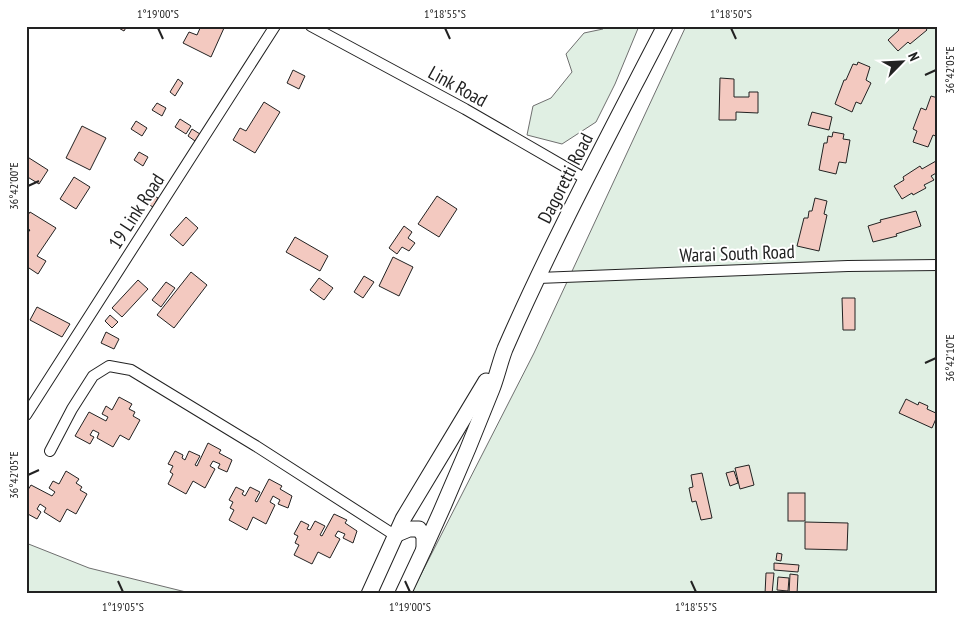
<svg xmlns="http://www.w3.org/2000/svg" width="964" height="620" viewBox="0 0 964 620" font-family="'PT Sans Narrow',sans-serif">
<rect width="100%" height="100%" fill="#fff"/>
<g fill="#e0efe3" stroke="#6f6f6f">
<path d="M604,26H639L615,84L596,122L562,144L527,135L533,106L551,98L572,72L566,54L584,33L603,29Z"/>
<path d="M686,26H938V594H411L534,353Z"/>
<path d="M26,543L89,568L194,594H26Z"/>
</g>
<g fill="#f3c9c0" stroke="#222">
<path d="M115,26H127L124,31Z"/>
<path d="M201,26H220L224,28L211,57L183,43L189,32L197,35Z"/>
<path d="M896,26H924L927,30L910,44L908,42L898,51L888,40L899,30Z"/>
<path d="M858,62L870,67L866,80L871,83L861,104L856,102L852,112L835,104L844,80H846L853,64L857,65Z"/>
<path d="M293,70L305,76L299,89L287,83Z"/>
<path d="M720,78L734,79V97H749V92H758V113L736,112V120H719Z"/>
<path d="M178,79L183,83L175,96L170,92Z"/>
<path d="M931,96L938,98V137L933,135L928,147L913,142L917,131L913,129L921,108L926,110Z"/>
<path d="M264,102L280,112L255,153L233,140L240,128L246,131Z"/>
<path d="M157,103L166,108L162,116L152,110Z"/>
<path d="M812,112L832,117L829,130L808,125Z"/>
<path d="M180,119L191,126L186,134L175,127Z"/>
<path d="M136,121L147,128L142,136L131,129Z"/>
<path d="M82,126L106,138L90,170L66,158Z"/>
<path d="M192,129L200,134L195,141L188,136Z"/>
<path d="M833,132L844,134L843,139L850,140L846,163L839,162L836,174L819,170L824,143H827L828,136L832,137Z"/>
<path d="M139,152L148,157L143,166L134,160Z"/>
<path d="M26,156L48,170L39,184L26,176Z"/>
<path d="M936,161L938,164V172L931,176L934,180L924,185L926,188L913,195L912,193L902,199L894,186L904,180L903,177L920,166L922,169Z"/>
<path d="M74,177L90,187L76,209L60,199Z"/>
<path d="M146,191L158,198L153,207L141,200Z"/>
<path d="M437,196L457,209L439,237L418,224Z"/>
<path d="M815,198L827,201L824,214L827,215L819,251L797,246L804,218H808L809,211H812Z"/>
<path d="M916,211L921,226L896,234L897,236L873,242L868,226L881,222L880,220Z"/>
<path d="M30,212L56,228L37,256L46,261L38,274L26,266V235L30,230L26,228V218Z"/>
<path d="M186,217L198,228L183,246L170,235Z"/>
<path d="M404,226L412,232L408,238L415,243L409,251L402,247L397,254L389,248Z"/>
<path d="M295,237L328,256L320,271L286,252Z"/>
<path d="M393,257L413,267L399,296L379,286Z"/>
<path d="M191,272L207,285L174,328L157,315Z"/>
<path d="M364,276L374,282L363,298L354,292Z"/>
<path d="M319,278L333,288L324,300L310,290Z"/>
<path d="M138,280L148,289L122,317L112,308Z"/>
<path d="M166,282L175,288L161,307L152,300Z"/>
<path d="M842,298H855V330H843Z"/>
<path d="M37,307L70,324L62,337L30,320Z"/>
<path d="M110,315L118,322L112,328L105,321Z"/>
<path d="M106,332L119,339L114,349L101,343Z"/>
<path d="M119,397L132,404L129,409L135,412L133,416L140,420L129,440L120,435L113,447L97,438L99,433L93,430L90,435L94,437L90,444L75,436L89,412L106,421L108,417L102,414L106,406L112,410Z"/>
<path d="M906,399L918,405L919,402L928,406L927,409L938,414L932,428L899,413Z"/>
<path d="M208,443L221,450L219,453L232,460L227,472L218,468L220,464L213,461L210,466L215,469L205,488L193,481L186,494L168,484L173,474L170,472L173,466L168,464L175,451L183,455L182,458L185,460L189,451L200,456L195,465L197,466Z"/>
<path d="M749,465L754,485L740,489L735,468Z"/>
<path d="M66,471L79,479L76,483L82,487L80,490L87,494L76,514L67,509L60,522L44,512L46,508L40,504L37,509L41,512L37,519L26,513V493L31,485L52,496L55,492L49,488L53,481L59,484Z"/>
<path d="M734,471L738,483L730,486L726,473Z"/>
<path d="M702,473L712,518L701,520L696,501L692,502L689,488L693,487L691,475Z"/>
<path d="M269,479L282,486L280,489L292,496L288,508L278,504L280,500L273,496L270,502L275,505L266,524L253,517L247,530L229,520L234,510L230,508L233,502L229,500L236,487L244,491L242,494L245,496L250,487L260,492L255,501L257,502Z"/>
<rect x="788" y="493" width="17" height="28"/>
<path d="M334,514L347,520L345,523L357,531L353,543L343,538L345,534L338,531L335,536L340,539L330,558L318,552L312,564L294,555L299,545L295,543L298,536L294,534L301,521L309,525L307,529L310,530L315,521L325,526L320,535L322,536Z"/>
<path d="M805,522L848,523L847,550L805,549Z"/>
<path d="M777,553L782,554L781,561L776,560Z"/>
<path d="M774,563L799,565L798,572L774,570Z"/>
<path d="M766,573H774L772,594H773H765Z"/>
<path d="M790,574L798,575L797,594H789Z"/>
<path d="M778,577L789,578L788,591L777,590Z"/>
</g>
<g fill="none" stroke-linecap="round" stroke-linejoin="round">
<defs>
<g id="minor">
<path d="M311,26L465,109L586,179"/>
<path d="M538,278L848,266L938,265"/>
<path d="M26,415L275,26"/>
<path d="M50,451L72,409L93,376L109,366L131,370L256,446L396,536"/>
</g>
<g id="secondary">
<path d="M397,534L409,529H419L424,536V549"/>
<path d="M369,594L403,519L486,381"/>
<path d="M403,594C435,527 465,458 492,389C497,376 500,362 505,349C553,239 610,133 665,26"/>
</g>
</defs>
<use href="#minor" stroke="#222" stroke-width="12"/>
<use href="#secondary" stroke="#222" stroke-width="17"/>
<use href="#minor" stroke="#fff" stroke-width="10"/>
<use href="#secondary" stroke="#fff" stroke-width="15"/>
</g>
<path fill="none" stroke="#222" stroke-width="2" d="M158,28L163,39M445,28L450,39M731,28L736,39M925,75L936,70M28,186L39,181M925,363L936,358M28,475L39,470M118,581L123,592M405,581L410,592M691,581L696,592"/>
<g text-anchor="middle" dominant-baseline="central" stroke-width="4" stroke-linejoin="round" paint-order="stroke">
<g font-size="19" fill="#222" stroke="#fff">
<text transform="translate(458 86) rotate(29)">Link Road</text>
<text transform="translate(565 178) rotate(-63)">Dagoretti Road</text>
<text transform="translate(136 211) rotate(-57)">19 Link Road</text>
<text transform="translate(737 253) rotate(-2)">Warai South Road</text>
</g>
</g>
<rect width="964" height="620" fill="none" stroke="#ffffff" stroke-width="55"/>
<g transform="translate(902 62) rotate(66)" stroke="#ffffff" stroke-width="4" paint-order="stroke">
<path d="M0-4L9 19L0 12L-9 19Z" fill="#222222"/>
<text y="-8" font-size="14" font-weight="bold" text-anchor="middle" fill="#222222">N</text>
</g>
<rect x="28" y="28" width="908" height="564" fill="none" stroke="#222" stroke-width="2"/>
<g font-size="12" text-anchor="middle" fill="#222">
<text x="158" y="18">1°19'00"S</text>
<text x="445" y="18">1°18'55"S</text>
<text x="731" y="18">1°18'50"S</text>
<text transform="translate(950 70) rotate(-90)" y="4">36°42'05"E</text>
<text transform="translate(14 186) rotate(-90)" y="4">36°42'00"E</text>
<text transform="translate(950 358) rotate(-90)" y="4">36°42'10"E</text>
<text transform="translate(14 475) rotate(-90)" y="4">36°42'05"E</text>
<text x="123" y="611">1°19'05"S</text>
<text x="410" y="611">1°19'00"S</text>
<text x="696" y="611">1°18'55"S</text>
</g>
</svg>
